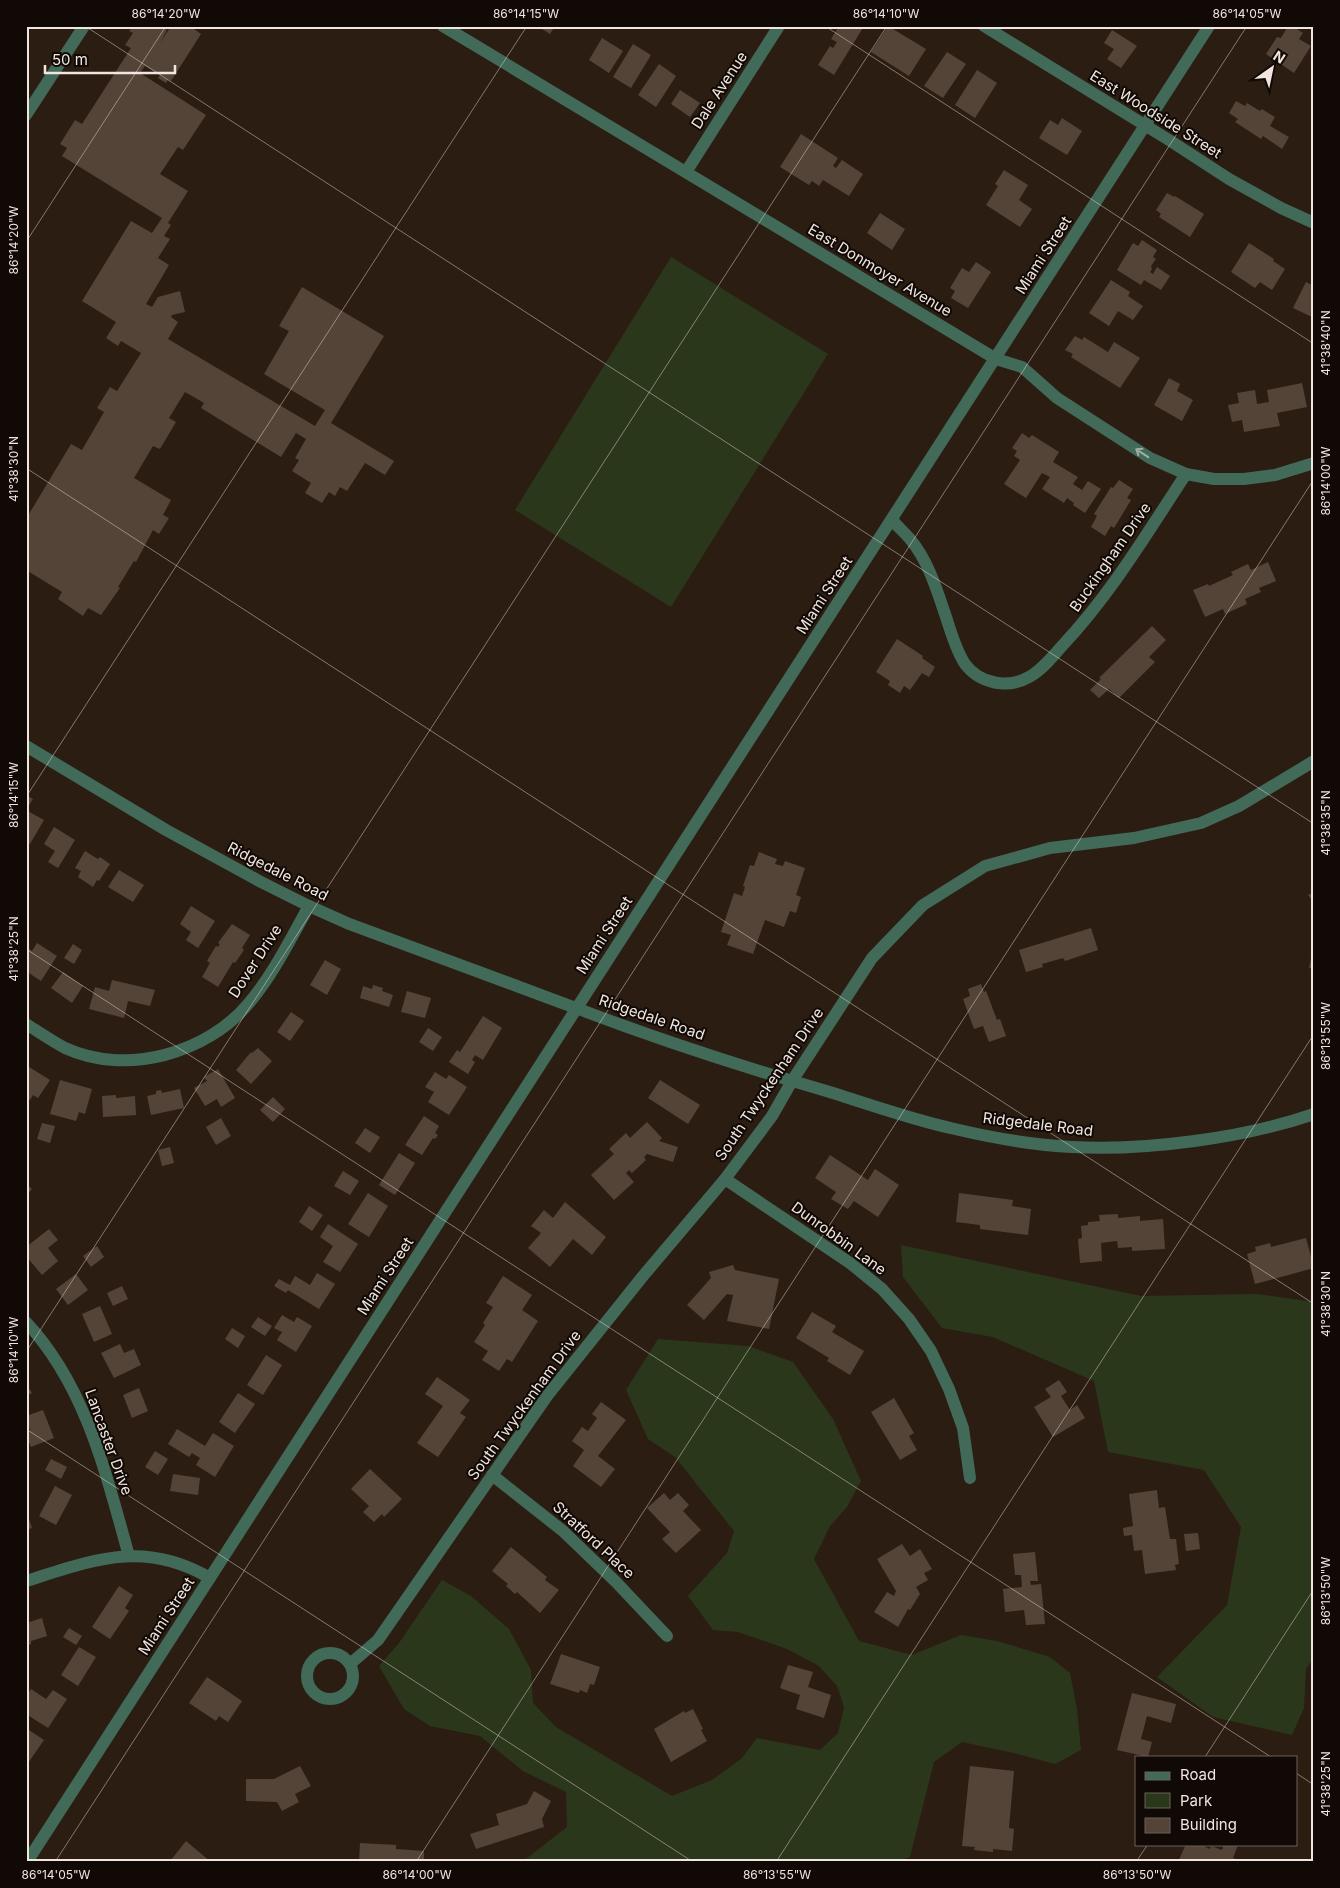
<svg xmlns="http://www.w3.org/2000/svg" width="1340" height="1888" viewBox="0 0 1340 1888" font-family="Inter,sans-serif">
<rect width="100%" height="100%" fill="#2c1d13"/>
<g fill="#2b371b">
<path d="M671,257L828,354L671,607L515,510Z"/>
<path d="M901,1245L1141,1296L1257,1294L1314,1302V1657L1306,1669L1304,1708L1292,1735L1213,1717L1157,1677L1227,1605L1241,1527L1204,1470L1108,1452L1094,1381L993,1337L942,1328L903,1277Z"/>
<path d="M658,1339L748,1346L793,1362L833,1419L861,1481L847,1507L830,1526L814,1559L859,1641L912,1655L961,1635L997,1641L1050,1657L1070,1673L1077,1709L1081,1750L1055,1764L1018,1754L962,1742L934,1762L910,1857L895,1862H522L567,1827L566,1792L523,1771L480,1736L430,1726L404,1709L379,1666L399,1643L442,1580L471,1596L509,1629L531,1670L533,1703L556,1727L672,1796L712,1780L741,1759L757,1738L820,1750L838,1733L844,1707L837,1686L819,1666L787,1649L738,1632L713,1630L688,1596L727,1553L734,1531L675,1457L648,1439L626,1390Z"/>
</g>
<g fill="#544337">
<path d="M133,26H160L167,30L160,43L171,26H190L201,34L171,81L168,80L166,83L158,78L160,75L145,66L140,73L206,115L183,150L178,147L160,174L188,191L168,223L171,225L164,236L170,239L158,258L169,265L146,304L152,307L158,297L180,291L185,312L172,315L171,317L178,322L168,339L315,426L325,410L264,374L289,331L279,326L302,287L384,336L331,423L394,461L385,475L365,463L347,491L340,487L335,496L329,492L322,503L305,493L311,483L292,471L299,460L295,458L306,439L296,433L281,457L201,408L204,403L185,392L169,418L176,422L160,449L153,446L134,478L171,500L163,515L169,518L159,534L153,530L136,562L134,561L118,587L120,588L101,615L88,608L83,616L58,599L62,592L26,570V519L71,444L82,450L104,412L97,408L110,387L117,391L141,353L121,341L118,346L106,338L116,322L82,301L131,221L152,233L162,218L62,156L67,148L60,144L75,120L82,124L131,48L125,45L133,33L129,31Z"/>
<path d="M537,26H555L550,34Z"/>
<path d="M839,26H864L834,75L818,65L830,46L833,48L837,42L831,39Z"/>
<path d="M888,26L926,49L909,76L871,52Z"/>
<path d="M1288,26H1292L1303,33L1299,39L1311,46L1294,73L1266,54L1277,37L1281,38Z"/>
<path d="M1112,30L1137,46L1121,68L1107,59L1114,49L1104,43Z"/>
<path d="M602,38L623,51L609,73L589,60Z"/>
<path d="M633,44L651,55L631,88L613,77Z"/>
<path d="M947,52L966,64L943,98L924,86Z"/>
<path d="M659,64L676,76L656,107L638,95Z"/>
<path d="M977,70L997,83L975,118L955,105Z"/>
<path d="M680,90L700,103L690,117L671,104Z"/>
<path d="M1236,101L1245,106L1247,103L1260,111L1262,109L1275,117L1270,126L1289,137L1282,149L1263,136L1261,139L1235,122L1238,119L1229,113Z"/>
<path d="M1062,118L1082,131L1067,155L1039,138L1050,120L1058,125Z"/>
<path d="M801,134L838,158L833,166L836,168L842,160L863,174L849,196L823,180L819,186L812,181L809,185L780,167Z"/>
<path d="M1004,170L1028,185L1019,200L1032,209L1020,227L986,205L998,186L995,184Z"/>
<path d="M1167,193L1174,197L1175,196L1204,214L1190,237L1159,217L1161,214L1156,210Z"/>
<path d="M880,213L905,229L892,250L867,233Z"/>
<path d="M1142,240L1157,250L1153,257L1156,259L1151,266L1152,269L1150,272L1153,274L1157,267L1170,276L1161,290L1144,280L1141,285L1117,270L1133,243L1138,246Z"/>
<path d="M1249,243L1274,259L1273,261L1285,269L1272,290L1260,282L1255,288L1231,272Z"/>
<path d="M976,262L991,272L968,308L951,298L955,291L950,288L962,268L969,272Z"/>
<path d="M1111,280L1130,292L1128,296L1143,306L1133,320L1118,311L1109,326L1089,313Z"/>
<path d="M1306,282L1314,286V318L1293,308Z"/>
<path d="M1075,336L1082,340L1084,337L1108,352L1114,342L1140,358L1120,388L1071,357L1073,354L1065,350Z"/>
<path d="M1169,378L1180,384L1177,391L1193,400L1182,421L1154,405Z"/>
<path d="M1302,383L1307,407L1277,413L1280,426L1244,432L1242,420L1232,422L1228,405L1239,403L1237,393L1255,390L1257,404L1269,402L1267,390Z"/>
<path d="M1022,433L1029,438L1032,435L1059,452L1053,462L1078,477L1073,484L1082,490L1088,481L1101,489L1085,513L1073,505L1074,503L1067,498L1064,503L1042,489L1050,477L1042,473L1026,498L1004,484L1020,460L1014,456L1017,451L1012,448Z"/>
<path d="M1119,480L1133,489L1127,498L1131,500L1114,528L1111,526L1105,536L1091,527L1097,516L1094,514L1111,487L1113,488Z"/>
<path d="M1268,562L1276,581L1259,588L1261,592L1245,599L1247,604L1225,614L1223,609L1205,617L1193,590L1208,584L1209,586L1233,575L1231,572L1248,564L1251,570Z"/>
<path d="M1152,626L1166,640L1149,657L1155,662L1119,698L1109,689L1099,698L1090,690L1101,679L1099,678Z"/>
<path d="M897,639L923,656L922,658L935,667L929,677L922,673L910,690L904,686L900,693L888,685L890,681L876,672Z"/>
<path d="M26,795L33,799L26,810L44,820L30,844L26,842Z"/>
<path d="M54,827L75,840L58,868L48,862L55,851L44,844Z"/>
<path d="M85,851L98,859L100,857L110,864L99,881L97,880L93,887L78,877L81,871L75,868Z"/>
<path d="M759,852L777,859L775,864L783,866L785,861L805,868L796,895L801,897L796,913L790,911L784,927L765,920L753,954L727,945L731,935L721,932L734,893L742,896L745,887L743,886L750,865L754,866Z"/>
<path d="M119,870L144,885L133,902L108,887Z"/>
<path d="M1314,892V903L1308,895Z"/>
<path d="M191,906L215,921L198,948L186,940L191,932L180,924Z"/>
<path d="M232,924L250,935L242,948L244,950L235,963L233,962L218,987L202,977L210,963L207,961L216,946L218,947L220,944L218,943Z"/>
<path d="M1091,928L1098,950L1065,961L1063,958L1042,964L1043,967L1026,972L1019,950Z"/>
<path d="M37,943L57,956L41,981L26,971V950L28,948L32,951Z"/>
<path d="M73,944L82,950L74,964L64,958Z"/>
<path d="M1313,948H1314V969L1309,968Z"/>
<path d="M325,960L341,969L327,995L310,985Z"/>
<path d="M63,972L83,986L72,1003L51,988Z"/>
<path d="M112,980L155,990L150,1006L128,1001L124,1018L89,1009L95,987L109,991Z"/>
<path d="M981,984L984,992L986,991L997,1020L1000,1019L1006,1036L989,1042L983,1026L974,1029L963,999L970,996L968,989Z"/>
<path d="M373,985L383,988L382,991L393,995L389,1007L360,998L363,986L372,989Z"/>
<path d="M407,991L431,998L425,1018L401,1012Z"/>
<path d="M291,1012L304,1021L290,1041L277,1032Z"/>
<path d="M483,1016L502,1028L483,1060L475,1055L472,1060L475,1062L468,1074L449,1062L457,1050L460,1052Z"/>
<path d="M428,1028L442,1037L433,1051L419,1042Z"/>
<path d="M258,1048L272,1061L251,1084L236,1070L251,1052L252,1053Z"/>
<path d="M26,1065L50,1080L38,1098L33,1095L30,1100L26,1098Z"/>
<path d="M218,1069L235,1098L221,1107L217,1099L205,1106L194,1088L207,1081L204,1077Z"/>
<path d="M435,1072L446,1079L449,1075L467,1087L449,1115L428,1102L434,1092L425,1087Z"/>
<path d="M60,1080L92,1089L85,1114L79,1112L76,1121L50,1114Z"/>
<path d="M660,1080L700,1105L688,1124L648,1098Z"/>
<path d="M180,1089L184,1108L151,1115L147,1096L156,1094V1091L161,1090L162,1093Z"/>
<path d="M116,1095V1098L135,1096L136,1115L103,1117L102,1096Z"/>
<path d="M273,1097L285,1109L273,1122L260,1110Z"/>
<path d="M424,1116L439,1126L435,1133L438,1135L435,1139L433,1138L422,1155L405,1145Z"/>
<path d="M221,1118L231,1136L216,1145L206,1127Z"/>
<path d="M647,1122L662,1138L659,1141L678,1147L673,1162L647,1154L644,1157L646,1160L632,1173L629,1170L626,1173L634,1182L614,1200L591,1175L614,1154L609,1149L626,1133L630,1138Z"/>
<path d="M42,1123L55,1126L50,1143L37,1139Z"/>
<path d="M365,1128L380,1137L370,1153L355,1143Z"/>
<path d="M170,1147L174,1163L162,1166L158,1150Z"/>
<path d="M399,1153L415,1163L395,1195L379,1185Z"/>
<path d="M830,1155L868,1180L875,1169L899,1185L878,1217L854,1201L848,1209L831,1199L836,1192L815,1178Z"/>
<path d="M343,1171L359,1181L350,1195L334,1186Z"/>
<path d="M26,1184L32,1189L26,1196Z"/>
<path d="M368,1193L388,1206L369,1237L348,1224Z"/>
<path d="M959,1193L1013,1200L1012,1206L1031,1209L1028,1235L980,1229V1225L956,1222Z"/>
<path d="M565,1202L606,1237L592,1255L573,1239L550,1267L528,1248L541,1233L531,1226L544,1210L553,1218Z"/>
<path d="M309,1206L323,1215L312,1231L299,1222Z"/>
<path d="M1118,1214V1218L1140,1216V1221L1163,1219L1165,1249L1132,1251V1247L1118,1248L1117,1241L1101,1243L1102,1261L1080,1263L1078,1239L1082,1238L1081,1226L1088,1225V1222L1100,1221L1099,1215Z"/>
<path d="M328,1224L358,1244L340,1272L323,1262L333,1246L320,1237Z"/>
<path d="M49,1229L58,1240L48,1248L58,1261L42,1275L26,1256V1247Z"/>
<path d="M1306,1238L1314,1268L1255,1284L1247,1254L1256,1251L1255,1247L1270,1243L1271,1247Z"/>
<path d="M97,1246L104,1257L91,1267L83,1256Z"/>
<path d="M733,1265L735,1270L779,1279L769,1329L727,1321L733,1295L727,1294L704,1320L687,1305L711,1278L709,1272Z"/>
<path d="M317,1273L335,1284L319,1309L288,1290L286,1293L274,1286L279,1279L290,1285L295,1276L310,1285Z"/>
<path d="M76,1274L88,1290L68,1305L56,1289Z"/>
<path d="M503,1276L532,1295L522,1310L538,1321L512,1362L507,1359L499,1371L482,1360L488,1351L474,1342L485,1325L483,1323L493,1307L486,1303Z"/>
<path d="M122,1286L128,1299L113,1306L107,1293Z"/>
<path d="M100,1306L112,1334L94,1342L82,1314Z"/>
<path d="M812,1312L836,1326L832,1332L864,1351L850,1375L827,1361L829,1358L796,1338Z"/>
<path d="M282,1315L294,1322L297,1317L312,1326L296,1352L277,1340L282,1332L274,1328Z"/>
<path d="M258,1317L272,1326L265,1336L251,1327Z"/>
<path d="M232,1328L245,1336L238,1348L225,1339Z"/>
<path d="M120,1344L124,1353L134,1349L141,1365L114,1378L101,1353Z"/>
<path d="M266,1355L282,1365L263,1395L247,1385Z"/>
<path d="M437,1377L470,1400L460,1413L466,1417L438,1457L417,1443L443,1406L425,1394Z"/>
<path d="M1059,1380L1067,1392L1061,1396L1070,1410L1077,1405L1085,1418L1053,1437L1034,1407L1051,1397L1045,1389Z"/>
<path d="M26,1384L32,1393L26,1396Z"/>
<path d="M139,1388L148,1411L132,1418L123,1395Z"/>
<path d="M238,1393L255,1404L235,1433L219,1422Z"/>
<path d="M894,1398L914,1433L909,1436L917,1450L900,1460L871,1412Z"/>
<path d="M601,1402L626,1420L598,1456L615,1469L601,1487L573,1466L584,1450L572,1441L582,1427L588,1431L597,1418L592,1414Z"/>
<path d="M43,1410L54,1438L31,1447L26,1435V1432L30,1431L26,1416Z"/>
<path d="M177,1429L205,1446L213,1433L234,1446L215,1477L196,1465L200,1458L192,1453L189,1457L168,1444Z"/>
<path d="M155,1451L168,1459L158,1475L145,1467Z"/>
<path d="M51,1459L67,1467L61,1479L45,1470Z"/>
<path d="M370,1469L402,1499L384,1517L382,1514L374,1522L363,1512L369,1506L351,1489Z"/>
<path d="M173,1474L200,1478L198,1495L170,1491Z"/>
<path d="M55,1486L72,1495L56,1525L39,1516Z"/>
<path d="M1157,1490L1159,1508L1165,1507L1170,1539H1176L1179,1564L1175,1565L1176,1570L1145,1574L1142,1550L1134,1551L1132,1535L1124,1536L1123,1528L1133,1526L1129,1494Z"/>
<path d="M664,1493L670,1500L678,1493L689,1505L683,1511L701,1530L676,1553L662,1539L670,1532L647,1508Z"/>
<path d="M26,1511L32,1528L26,1530Z"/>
<path d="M1198,1533L1200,1549L1186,1551L1184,1534Z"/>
<path d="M902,1544L910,1556L920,1549L932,1569L924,1573L928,1580L916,1587L920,1594L910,1610L908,1609L898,1627L874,1612L887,1592L894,1596L896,1591L877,1559Z"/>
<path d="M511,1547L547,1577L545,1580L559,1590L540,1613L517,1592L515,1594L506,1586L508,1584L492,1571Z"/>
<path d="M1035,1552L1038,1581H1030L1031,1585L1041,1584L1045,1624L1026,1625L1024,1610L1005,1612L1003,1589L1022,1587L1021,1575H1015L1013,1554Z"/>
<path d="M119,1586L133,1595L125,1608L129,1611L110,1639L92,1627Z"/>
<path d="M42,1618L47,1636L31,1641V1644L26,1646V1623Z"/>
<path d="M69,1628L82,1636L76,1645L63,1637Z"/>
<path d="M79,1647L96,1657L78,1686L61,1675Z"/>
<path d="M561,1654L600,1667L594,1685L590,1684L587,1693L580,1690L579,1693L550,1684Z"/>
<path d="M788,1665L813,1672L808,1687L831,1695L824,1718L796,1709L800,1695L780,1688Z"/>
<path d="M207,1677L242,1701L228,1722L219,1716L216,1721L189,1703Z"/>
<path d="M31,1689L46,1699L53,1690L67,1699L48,1728L26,1714V1696Z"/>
<path d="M1132,1693L1176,1704L1171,1723L1147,1716L1141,1739L1152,1742L1148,1757L1117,1750Z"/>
<path d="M693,1709L703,1729L701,1730L707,1741L671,1762L654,1729L684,1711L685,1713Z"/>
<path d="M26,1728L44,1740L26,1766Z"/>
<path d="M300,1766L311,1786L295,1794L299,1802L282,1811L277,1802L246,1801V1779H274Z"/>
<path d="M970,1766L1014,1771L1009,1828L1014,1829L1012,1851L993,1849V1852L974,1850L975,1847L962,1846Z"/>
<path d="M534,1791L551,1801L542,1819L544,1827L476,1849L470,1834L499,1825L496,1814L527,1804Z"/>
<path d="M186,1841L211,1862H173L171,1860Z"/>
<path d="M360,1843L396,1845V1849L424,1851V1862H359Z"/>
<path d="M1186,1844H1199L1210,1849L1211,1846L1222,1850L1224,1844H1236L1238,1845L1233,1858L1243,1862H1178Z"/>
</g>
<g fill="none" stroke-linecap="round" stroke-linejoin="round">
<g stroke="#416a59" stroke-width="12">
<path d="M984,26L1169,140L1229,179L1281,208L1314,223"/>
<path d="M26,115L84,26"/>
<path d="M686,172L779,26"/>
<path d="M996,359L1022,367L1057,398L1150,458L1186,474L1214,479H1244L1275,475L1314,463"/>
<path d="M892,520C898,527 905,533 910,539C927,559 936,587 944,611C950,628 955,649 965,664C980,684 1008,689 1029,677C1042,670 1052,657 1062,646C1111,594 1147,533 1186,474"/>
<path d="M26,746L166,830L261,882L309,906L347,923L576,1008"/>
<path d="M26,1024C39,1032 52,1041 65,1048C126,1076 207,1054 249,1003C273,975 291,938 309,906"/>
<path d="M725,1179L850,1263L882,1289L909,1319L931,1351L949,1389L963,1428L970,1478"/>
<path d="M26,1322C86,1386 106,1474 129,1556"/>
<path d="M492,1475L563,1531L616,1582L667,1636"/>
<path d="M26,1581C93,1560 144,1539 210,1578"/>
<circle cx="330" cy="1676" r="23"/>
<path d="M350,1664L378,1640L547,1396L643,1276L725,1179L772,1116L792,1081"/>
</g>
<g stroke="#416a59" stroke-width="12">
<path d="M443,26L996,359"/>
<path d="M576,1008C657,1039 740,1066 823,1090C866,1103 912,1120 955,1129C993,1138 1033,1145 1072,1147C1146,1151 1244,1138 1314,1114"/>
<path d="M792,1081L872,958L923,905L985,866L1050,848L1134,838L1201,823L1239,806L1314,761"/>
<path d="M27,1862L1209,26"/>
</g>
</g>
<defs><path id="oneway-shaft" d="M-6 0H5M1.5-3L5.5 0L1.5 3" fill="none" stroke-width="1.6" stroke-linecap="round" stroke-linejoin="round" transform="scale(1.25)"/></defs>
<use stroke="#a2aea3" href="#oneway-shaft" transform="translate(1142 453) rotate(-147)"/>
<path fill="none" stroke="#f1e6df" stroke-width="1" stroke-opacity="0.45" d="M85,26L1314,824M825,26L1314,344M26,242L166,26M26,468L1314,1304M26,797L527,26M26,949L1271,1757M26,1352L887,26M26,1429L693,1862M1205,1757L1314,1589M1296,1773L1314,1785M55,1862L1247,26M416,1862L1314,479M776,1862L1314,1034M1136,1862L1148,1844"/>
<g text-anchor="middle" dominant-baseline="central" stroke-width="4" stroke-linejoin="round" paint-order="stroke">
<g font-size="15" fill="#f1e6df" stroke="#100905">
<text transform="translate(719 90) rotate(-57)">Dale Avenue</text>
<text transform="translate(1156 114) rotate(32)">East Woodside Street</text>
<text transform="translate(1043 255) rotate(-57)">Miami Street</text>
<text transform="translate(880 270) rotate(31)">East Donmoyer Avenue</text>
<text transform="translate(1110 557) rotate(-55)">Buckingham Drive</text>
<text transform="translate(824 595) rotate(-57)">Miami Street</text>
<text transform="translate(278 871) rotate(27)">Ridgedale Road</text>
<text transform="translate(604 935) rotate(-57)">Miami Street</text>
<text transform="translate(255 961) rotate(-57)">Dover Drive</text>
<text transform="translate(652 1017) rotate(19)">Ridgedale Road</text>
<text transform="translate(769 1084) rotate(-56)">South Twyckenham Drive</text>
<text transform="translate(1038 1124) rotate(7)">Ridgedale Road</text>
<text transform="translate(839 1238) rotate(36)">Dunrobbin Lane</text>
<text transform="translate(385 1276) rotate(-57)">Miami Street</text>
<text transform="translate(524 1405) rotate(-54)">South Twyckenham Drive</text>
<text transform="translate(109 1442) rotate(70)">Lancaster Drive</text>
<text transform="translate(594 1540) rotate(43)">Stratford Place</text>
<text transform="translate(166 1616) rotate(-57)">Miami Street</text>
</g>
</g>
<rect width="1340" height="1888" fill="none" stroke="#100905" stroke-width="55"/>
<rect x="1135" y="1756" width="162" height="90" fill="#100905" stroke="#6a615c"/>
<rect x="1145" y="1772" width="25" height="8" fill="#416a59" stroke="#6a615c"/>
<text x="1180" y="1780" font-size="15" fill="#f1e6df">Road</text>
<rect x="1145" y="1793" width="25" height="15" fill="#2b371b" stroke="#6a615c"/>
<text x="1180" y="1806" font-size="15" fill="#f1e6df">Park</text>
<rect x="1145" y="1818" width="25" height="15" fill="#544337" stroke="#6a615c"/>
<text x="1180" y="1830" font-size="15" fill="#f1e6df">Building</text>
<g transform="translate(1272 68) rotate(33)" stroke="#100905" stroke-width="4" paint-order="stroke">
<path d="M0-4L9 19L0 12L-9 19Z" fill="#f1e6df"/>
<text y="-8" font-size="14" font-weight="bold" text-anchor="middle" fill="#f1e6df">N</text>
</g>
<path d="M45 65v8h130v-8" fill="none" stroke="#f1e6df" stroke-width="2.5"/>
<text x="52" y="65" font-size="15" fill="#f1e6df" stroke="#100905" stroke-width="4" paint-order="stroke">50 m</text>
<rect x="28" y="28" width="1284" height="1832" fill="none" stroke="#f1e6df" stroke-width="2"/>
<g font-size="12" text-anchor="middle" fill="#f1e6df">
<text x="166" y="18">86°14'20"W</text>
<text x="526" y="18">86°14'15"W</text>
<text x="886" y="18">86°14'10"W</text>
<text x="1247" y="18">86°14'05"W</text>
<text transform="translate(14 240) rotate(-90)" y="4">86°14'20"W</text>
<text transform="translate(1326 343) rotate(-90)" y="4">41°38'40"N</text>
<text transform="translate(14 469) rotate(-90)" y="4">41°38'30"N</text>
<text transform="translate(1326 481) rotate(-90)" y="4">86°14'00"W</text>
<text transform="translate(14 795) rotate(-90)" y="4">86°14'15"W</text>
<text transform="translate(1326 823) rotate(-90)" y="4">41°38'35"N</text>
<text transform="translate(14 949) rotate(-90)" y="4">41°38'25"N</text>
<text transform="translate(1326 1036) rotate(-90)" y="4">86°13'55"W</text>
<text transform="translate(1326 1304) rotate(-90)" y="4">41°38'30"N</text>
<text transform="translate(14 1350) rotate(-90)" y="4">86°14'10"W</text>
<text transform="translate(1326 1591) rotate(-90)" y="4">86°13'50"W</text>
<text transform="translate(1326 1784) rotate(-90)" y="4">41°38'25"N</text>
<text x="56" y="1879">86°14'05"W</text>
<text x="417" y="1879">86°14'00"W</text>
<text x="777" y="1879">86°13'55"W</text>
<text x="1137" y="1879">86°13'50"W</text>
</g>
</svg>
